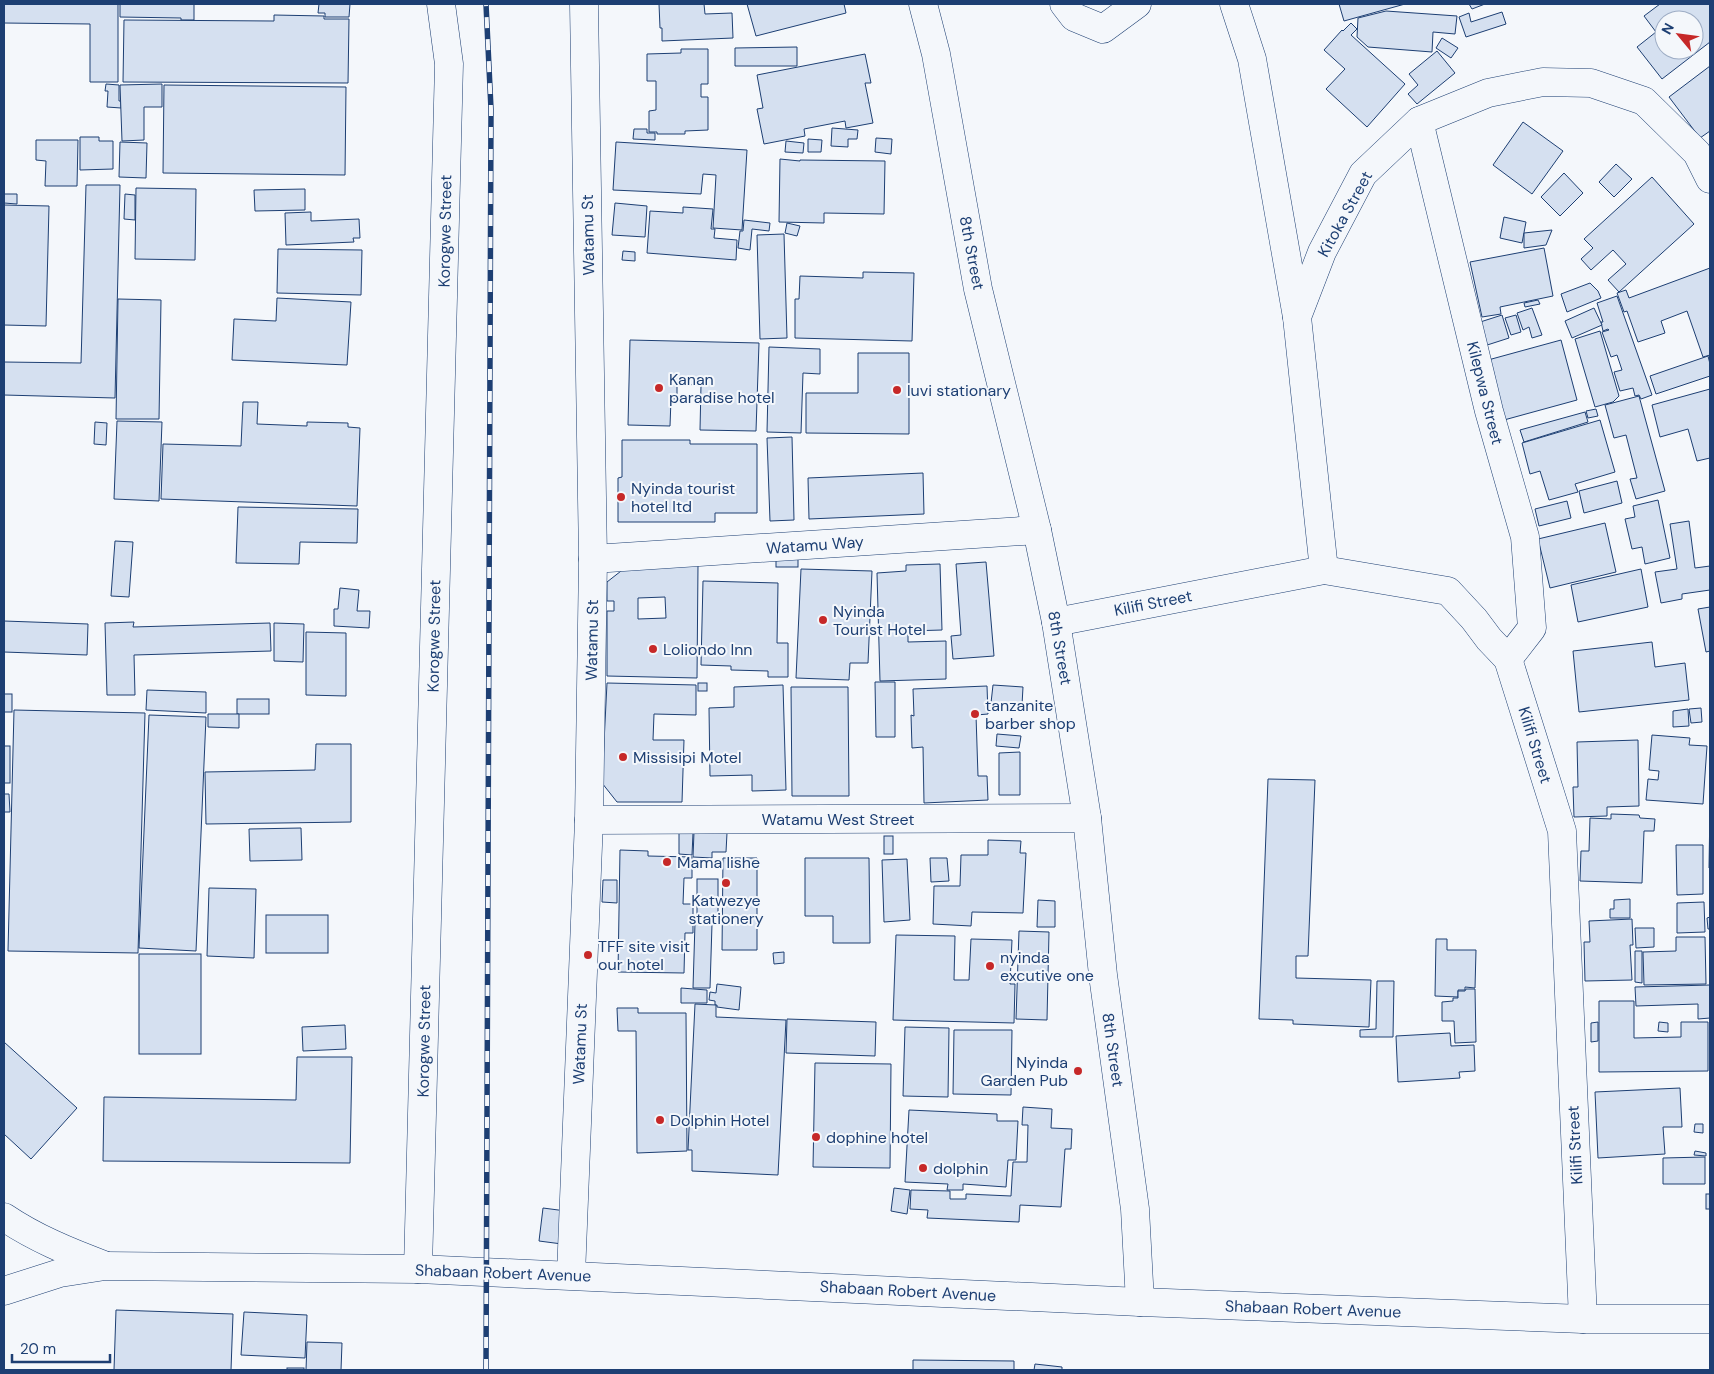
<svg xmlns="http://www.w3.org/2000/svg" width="1714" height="1374" viewBox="0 0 1714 1374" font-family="'DM Sans',sans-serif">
<rect width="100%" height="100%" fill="#f4f7fb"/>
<g fill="#d5e0f0" stroke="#1d3f73" fill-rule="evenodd">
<path d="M4,4H118V82H90V24L4,23Z"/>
<path d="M120,4H194V20H181V18L120,17Z"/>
<path d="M319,4H350L349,17H325V13H318Z"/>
<path d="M659,4H704L705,14L732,13L733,38L662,41V28H660Z"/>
<path d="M747,4H844L846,13L756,36Z"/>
<path d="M1339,4H1405L1344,21Z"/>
<path d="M1469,4H1485L1472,9Z"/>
<path d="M1660,4H1710V42L1662,79L1637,47L1656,32L1644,16ZM1664,20H1694V50H1664Z"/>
<path d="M1386,11L1457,16L1455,34L1433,32L1432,52L1368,47L1357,37L1358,18Z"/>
<path d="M1502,12L1506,24L1466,37L1459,17L1469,13L1471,22Z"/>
<path d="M274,15L324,16V19H349L348,83L123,82L124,20L274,21Z"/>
<path d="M1351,23L1357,29L1351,35L1405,84L1367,127L1326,89L1345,69L1324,50L1342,30L1343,31Z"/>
<path d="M1442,38L1458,48L1451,58L1436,48Z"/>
<path d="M797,47V66H735V48Z"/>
<path d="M681,49H708V84H701V97H708V130L685,131V134H657V132H649V111L656,110V81H647V54L681,53Z"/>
<path d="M1437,51L1455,73L1417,104L1408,94L1418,85L1409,74Z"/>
<path d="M865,54L871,83H865L873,123L846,128L845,121L804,129L805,136L764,144L757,109L763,108L757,75Z"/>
<path d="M1710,66V131L1700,138L1669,97Z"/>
<path d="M106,84L119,85V101H121V108L107,107L108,91H105Z"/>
<path d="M162,84V107H144V140L122,141L120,85Z"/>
<path d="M164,85L346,87L345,175L163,173Z"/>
<path d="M1523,122L1563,151L1532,194L1493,165Z"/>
<path d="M832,128L858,130L857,139H848V147L831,146Z"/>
<path d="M634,129H647V133H655V140L633,139Z"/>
<path d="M80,137H99V141H113V169L80,170Z"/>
<path d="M876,138L892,139L891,154L875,152Z"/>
<path d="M808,139L822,140L821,152H808Z"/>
<path d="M36,140H78L77,186H45L46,161L36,160Z"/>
<path d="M786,141L804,143L803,153L785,152Z"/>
<path d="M120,142L147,143L146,178L119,177Z"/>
<path d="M616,142L747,150L742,230L713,228L716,175L703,174L701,194L613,190Z"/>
<path d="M780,159L800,161V160L885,161L884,214L824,213V223L779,222Z"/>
<path d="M1616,164L1632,179L1614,197L1599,182Z"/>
<path d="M1564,173L1583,193L1560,216L1541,197Z"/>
<path d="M1652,177L1694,224L1619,292L1608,280L1626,264L1613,250L1591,270L1581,259L1593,248L1584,239Z"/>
<path d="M86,185H120L115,398L4,395V362L81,363Z"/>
<path d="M136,188L196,189L195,260L135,259Z"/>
<path d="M305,189V210L255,211L254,190Z"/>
<path d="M4,194H17V204L4,203Z"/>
<path d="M125,194L135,195V220L124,219Z"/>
<path d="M615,203L647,206L645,237L612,235Z"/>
<path d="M4,205L49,206L46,326L4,325Z"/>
<path d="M683,207L713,209L711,229H715L714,238L737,240L736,260L647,253L650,211L683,213Z"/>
<path d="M311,212V221L359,219L360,238H353L354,242L286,245L285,213Z"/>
<path d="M1504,217L1526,222L1522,243L1500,238Z"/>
<path d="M744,220L770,223L769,231L752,229L750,250L738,248L740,231H743Z"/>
<path d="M787,223L800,226L797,236L785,233Z"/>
<path d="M1552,230L1546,245L1524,248V233Z"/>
<path d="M784,234L787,338L760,339L757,235Z"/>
<path d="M1544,248L1553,296L1500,307L1501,314L1482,317L1470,262Z"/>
<path d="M278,249L362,250L361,295L277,293Z"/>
<path d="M623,251L635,252V261L622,260Z"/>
<path d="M1710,268V355L1703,357L1687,311L1661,321L1665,333L1638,342L1627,311L1624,312L1617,293L1626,290L1629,298Z"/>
<path d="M863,272L914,273L912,341L795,338V299H799L800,276L863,278Z"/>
<path d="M1590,283L1598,291L1601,298L1567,312L1561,294Z"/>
<path d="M1617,296L1652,395L1641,399L1639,395L1635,396L1633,388L1620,391L1614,372L1622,370L1617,355L1611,357L1602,332L1609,330L1608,329L1603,331L1601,322H1603L1597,303Z"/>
<path d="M277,298L351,302L347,365L232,360L234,319L276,321Z"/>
<path d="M118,299L161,300L159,419H116Z"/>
<path d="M1538,300L1540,304L1525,307L1524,303Z"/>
<path d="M1532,308L1542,335L1532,338L1529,327L1523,330L1517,313Z"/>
<path d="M1594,308L1602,325L1572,338L1565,321Z"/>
<path d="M1502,315L1509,338L1481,347L1474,324Z"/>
<path d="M1516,315L1521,332L1511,335L1505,318Z"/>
<path d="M1600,331L1619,396L1613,402L1595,407L1575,339Z"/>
<path d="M630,340L759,343L756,431L700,430L701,385L677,384V399H671L670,426L628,425Z"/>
<path d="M1561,340L1577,400L1504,420L1488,360Z"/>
<path d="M769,347L820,349V374L803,373L801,433L767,432Z"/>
<path d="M858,353H909V434L806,433V393H858Z"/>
<path d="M1708,356L1710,364V376L1656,394L1650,376Z"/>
<path d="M1710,389V458L1697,461L1688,429L1660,437L1652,405Z"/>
<path d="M1639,396L1665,491L1636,499L1630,479L1637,478L1626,435L1614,438L1605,405Z"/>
<path d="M243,402H258L257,424L307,426V422L348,423V427L360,428L357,506L161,499L163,444L241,446Z"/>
<path d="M1596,409L1598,416L1588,418L1586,411Z"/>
<path d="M1585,412L1588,422L1524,442L1520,430Z"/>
<path d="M1600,420L1615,472L1575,484L1578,492L1549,500L1540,471L1530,474L1522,443Z"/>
<path d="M117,421L162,422L159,501L114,499Z"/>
<path d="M95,422L107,423L106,445L94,444Z"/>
<path d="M792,437L794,520L770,521L767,438Z"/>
<path d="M622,440H690V444H757V513H715V522H618V478L622,477Z"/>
<path d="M923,473L924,514L809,519L808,478Z"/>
<path d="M1617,481L1622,503L1584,513L1579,491Z"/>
<path d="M1658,500L1670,558L1645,564L1642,547L1632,549L1625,519L1635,517L1633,506Z"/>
<path d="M1567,501L1571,518L1539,526L1535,509Z"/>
<path d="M238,507L358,509L357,543L300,542L299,564L236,563Z"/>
<path d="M1689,521L1695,568L1710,566V590L1682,594V599L1661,603L1655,572L1677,569L1670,524Z"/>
<path d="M1605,523L1616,572L1550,588L1538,539Z"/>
<path d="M115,541L133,542L129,597L111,596Z"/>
<rect x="776" y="552" width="22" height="15"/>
<path d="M986,562L994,656L953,659L951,636L961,635L956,564Z"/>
<path d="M630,564L698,565L697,678L607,676V611H614V601H607V582ZM665,597L666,618L638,619V598Z"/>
<path d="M940,564L942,630L908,631V642L946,641V679L880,681L877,573L906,571V565Z"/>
<path d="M801,569L872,571L868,663H850L849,680L796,678Z"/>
<path d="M1641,569L1648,607L1578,622L1571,585Z"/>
<path d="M703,581L778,583L777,643H788V677H768V671L731,670V666L701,665Z"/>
<path d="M340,588L359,590L357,611H370L369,628L334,626V609H338Z"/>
<path d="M1710,607V651L1706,652L1698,609Z"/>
<path d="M4,621L88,624L87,655L4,652Z"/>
<path d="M134,622L133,627L270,623L271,651L134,655L135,695H107L105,623Z"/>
<path d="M274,623L304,624L303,662L274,661Z"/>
<path d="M306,632L346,633V696L306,695Z"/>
<path d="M1652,642L1655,667L1685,663L1689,700L1579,712L1573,651Z"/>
<path d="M875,682H895V737H876Z"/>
<path d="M607,683L696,685V715L654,714L653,740H684L682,802H617L602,783Z"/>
<rect x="698" y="683" width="9" height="8"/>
<path d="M783,685L786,790L752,791V775L710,776L709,708L734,707V687Z"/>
<path d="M993,685L1023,687L1022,705L991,703Z"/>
<path d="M987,686L988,714L976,715L978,776H987L988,800L924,803L923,747L912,748L911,715L914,716L913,689Z"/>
<path d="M791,687H848L849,796H792Z"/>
<path d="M147,690L206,692V713L146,710Z"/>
<rect x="4" y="694" width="8" height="18"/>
<rect x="237" y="699" width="32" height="15"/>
<path d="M1701,708L1702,722L1691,723L1689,709Z"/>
<path d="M1688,709L1689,726L1673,727V711Z"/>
<path d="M14,710L145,713L138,953L8,951Z"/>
<path d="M208,714H239V728L208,727Z"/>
<path d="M149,715L206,717L196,951L139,948Z"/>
<path d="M997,734L1021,736L1019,748L996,746Z"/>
<path d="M1652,735L1690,738L1689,745L1707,746L1703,804L1646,800L1648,779L1658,780L1659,771L1649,770Z"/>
<path d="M1638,740L1639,806L1607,807V816L1574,817L1573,787H1578L1577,742Z"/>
<path d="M316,744H351V822L206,824L205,772L315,770Z"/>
<rect x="4" y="746" width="6" height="37"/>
<path d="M1020,752V795H999V753Z"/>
<path d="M1268,779L1315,780L1308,956H1296V978L1371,980L1369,1027L1293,1024V1020L1259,1019Z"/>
<path d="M4,794H9L10,812H4Z"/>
<path d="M1710,805V868H1709Z"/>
<path d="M1611,814L1639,815L1640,818L1655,819L1654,831H1644L1642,883L1580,881L1581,851H1589L1590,818L1611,819Z"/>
<path d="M301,828L302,860L250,861L249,829Z"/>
<path d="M694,832L727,833L726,852H712V858L693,857Z"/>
<path d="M679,833H693L692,855L679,854Z"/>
<rect x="884" y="836" width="9" height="18"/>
<path d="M988,840L1021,841L1020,853H1026L1023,913L972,912L971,926L933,924L934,886H960L961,855H988Z"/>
<path d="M1676,845H1703V894L1677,895Z"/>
<path d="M620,850L648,851V856L692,857V878H684L683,904H693V933H685L684,973L618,972Z"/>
<path d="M723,858H757V950H722Z"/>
<path d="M805,858H869L870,943H833V916H805Z"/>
<path d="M930,858H947L949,881L931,882Z"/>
<path d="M907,859L910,920L884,922L882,860Z"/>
<rect x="697" y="879" width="21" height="39"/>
<path d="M603,880H617V903L602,902Z"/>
<path d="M209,888L256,889L254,958L207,956Z"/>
<path d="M1630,899V918H1610V909H1614V900Z"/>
<path d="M1038,900L1055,901V927H1037Z"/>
<path d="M1704,902L1705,932L1677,933V903Z"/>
<rect x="266" y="915" width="62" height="38"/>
<path d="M1710,917V929H1708L1707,918Z"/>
<path d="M1632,919L1633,945H1630L1632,980L1585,981L1584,942H1590L1589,921Z"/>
<path d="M695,923L712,924L710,988H693Z"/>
<path d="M1635,928H1654V947L1636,948Z"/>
<path d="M1019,931L1049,932L1047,1020L1016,1019Z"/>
<path d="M896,935L955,936L954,980H969L971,939L1012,940L1010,984H1015L1014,1023L893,1020Z"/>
<path d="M1676,937H1705L1706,984L1644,985L1643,952L1676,951Z"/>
<path d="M1436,939H1447V950H1476L1475,988L1465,987V990H1458V997L1435,996Z"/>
<path d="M1635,951H1642V983L1635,982Z"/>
<path d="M784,952V963L774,964L773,953Z"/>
<rect x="139" y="954" width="62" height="100"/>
<path d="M1377,981H1394L1393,1037H1360V1030L1376,1029Z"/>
<path d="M717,984L741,987L739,1010L717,1007V1005H715V1001L709,1000L710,992L716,993Z"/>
<path d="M1710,985V1018L1698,1019V1004L1636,1006L1635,987Z"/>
<path d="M681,988L707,990V1003H681Z"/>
<path d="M1466,989H1475L1476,1042L1455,1043L1454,1021H1442V1002L1453,1001V998H1458V991H1465Z"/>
<path d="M1599,1001H1634V1038L1681,1037V1022H1708V1071L1599,1072Z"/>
<path d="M695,1004L716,1005V1017L786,1020L778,1175L692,1171V1150H688Z"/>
<path d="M617,1008H638V1013H686L687,1151L637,1153L636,1031H618Z"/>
<path d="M787,1019L876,1022L875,1056L786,1053Z"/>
<path d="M1598,1022V1041L1591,1042V1023Z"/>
<path d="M1659,1022L1668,1023V1032L1658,1031Z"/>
<path d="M345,1025L346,1049L303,1051L302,1027Z"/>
<path d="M905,1027L949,1028L948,1097L903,1096Z"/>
<path d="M954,1030H1012L1011,1095L953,1094Z"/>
<path d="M1450,1033L1451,1046L1474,1045L1475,1071L1459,1072L1460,1078L1398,1082L1396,1036Z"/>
<path d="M4,1042L77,1108L31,1159L4,1134Z"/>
<path d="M297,1057H352L350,1163L103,1161L104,1097L296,1100Z"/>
<path d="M815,1063L891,1064L890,1168L813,1167Z"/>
<path d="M1680,1088L1682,1127H1663L1665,1154L1598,1158L1595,1092Z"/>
<path d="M1023,1107L1052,1109L1051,1128L1072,1129L1071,1149H1065L1061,1207L1020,1205L1019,1222L927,1218L928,1210L910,1209L911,1190L950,1191V1199H966V1194L1011,1196L1013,1162H1027L1028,1125H1022Z"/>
<path d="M909,1110L997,1114V1121H1018L1016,1160H1008L1006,1187L963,1184V1190H947L948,1184L905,1182Z"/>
<path d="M1695,1124H1703V1133L1694,1132Z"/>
<path d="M1695,1151L1706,1153V1156L1694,1155Z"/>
<path d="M1705,1157V1184H1663V1158Z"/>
<path d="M894,1188L910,1190L907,1214L891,1211Z"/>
<rect x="1706" y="1194" width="4" height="15"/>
<path d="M543,1208L566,1211L562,1244L539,1241Z"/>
<path d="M116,1310L233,1314L231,1370H114Z"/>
<path d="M244,1312L307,1315L305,1358L241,1355Z"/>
<path d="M307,1342L342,1343L341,1370H306Z"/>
<path d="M913,1360L1014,1361V1370H913Z"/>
<path d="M1035,1364L1062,1367V1370H1034Z"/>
<rect x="287" y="1368" width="17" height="2"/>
</g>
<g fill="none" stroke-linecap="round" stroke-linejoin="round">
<defs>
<g id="street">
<path d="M923,4L936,54L978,289L1037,530L1056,622L1087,818L1103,975L1135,1209L1140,1302"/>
<path d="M1064,4L1074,17L1103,29L1137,4"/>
<path d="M1234,4L1252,59L1297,317"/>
<path d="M1419,121L1489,411L1525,537L1532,628L1508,659"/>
<path d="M593,559L1037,530"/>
<path d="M1324,570L1297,317L1322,252L1363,174L1419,121L1488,93L1543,82L1591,83L1644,101L1697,153L1710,179"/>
<path d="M1056,622L1324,570L1448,591L1474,619L1489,639L1508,659L1562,831L1583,1319"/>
<path d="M589,820L1087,818"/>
<path d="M418,1269L449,64L441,4"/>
<path d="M571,1275L589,820L593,559L584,4"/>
</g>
<g id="primary">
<path d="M4,1217C35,1238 69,1252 104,1265"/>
<path d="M4,1291L60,1273L105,1266L418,1269L1140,1302L1583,1319H1710"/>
</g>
</defs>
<use href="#street" stroke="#1d3f73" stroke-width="29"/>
<use href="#primary" stroke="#1d3f73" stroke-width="29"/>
<use href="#street" stroke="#f4f7fb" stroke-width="28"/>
<use href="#primary" stroke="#f4f7fb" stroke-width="28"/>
<defs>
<path id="rail" d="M486,1370L491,109L486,4"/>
</defs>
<use href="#rail" stroke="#1d3f73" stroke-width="5.5"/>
<use href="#rail" stroke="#f4f7fb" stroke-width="4" stroke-dasharray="11" stroke-linecap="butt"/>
</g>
<g fill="#c62828" stroke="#f4f7fb" stroke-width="2">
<circle cx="659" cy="388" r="5"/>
<circle cx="897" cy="390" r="5"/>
<circle cx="621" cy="497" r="5"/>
<circle cx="823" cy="620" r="5"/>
<circle cx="653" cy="649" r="5"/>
<circle cx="975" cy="714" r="5"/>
<circle cx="623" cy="757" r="5"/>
<circle cx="667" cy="862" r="5"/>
<circle cx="726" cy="883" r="5"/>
<circle cx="588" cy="955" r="5"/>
<circle cx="990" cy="966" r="5"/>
<circle cx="1078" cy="1071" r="5"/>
<circle cx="660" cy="1120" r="5"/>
<circle cx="816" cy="1137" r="5"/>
<circle cx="923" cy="1168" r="5"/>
</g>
<g text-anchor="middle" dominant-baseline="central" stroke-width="4" stroke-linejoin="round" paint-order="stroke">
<g font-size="16" fill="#1d3f73" stroke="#f4f7fb">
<text transform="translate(1345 214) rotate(-61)">Kitoka Street</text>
<text transform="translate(445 231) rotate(-89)">Korogwe Street</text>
<text transform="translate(588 235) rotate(-91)">Watamu St</text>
<text transform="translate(972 253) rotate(79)">8th Street</text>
<text transform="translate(1485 393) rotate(76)">Kilepwa Street</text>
<text transform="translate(815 545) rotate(-4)">Watamu Way</text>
<text transform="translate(1153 603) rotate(-11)">Kilifi Street</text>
<text transform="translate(434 636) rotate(-89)">Korogwe Street</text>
<text transform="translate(592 640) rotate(-89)">Watamu St</text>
<text transform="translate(1060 648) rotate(80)">8th Street</text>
<text transform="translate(1535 745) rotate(73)">Kilifi Street</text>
<text x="838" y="819">Watamu West Street</text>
<text transform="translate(424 1041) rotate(-89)">Korogwe Street</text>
<text transform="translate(580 1044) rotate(-88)">Watamu St</text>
<text transform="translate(1113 1050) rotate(82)">8th Street</text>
<text transform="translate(1575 1145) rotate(-93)">Kilifi Street</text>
<text transform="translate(503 1273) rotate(2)">Shabaan Robert Avenue</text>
<text transform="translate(908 1291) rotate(3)">Shabaan Robert Avenue</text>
<text transform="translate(1313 1309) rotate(2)">Shabaan Robert Avenue</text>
</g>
<g font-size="16" fill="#1d3f73" stroke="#f4f7fb" text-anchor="start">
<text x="669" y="379">Kanan<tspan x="669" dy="18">paradise hotel</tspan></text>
<text x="907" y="390">luvi stationary</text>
<text x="631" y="488">Nyinda tourist<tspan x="631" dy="18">hotel ltd</tspan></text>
<text x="833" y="611">Nyinda<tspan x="833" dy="18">Tourist Hotel</tspan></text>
<text x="663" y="649">Loliondo Inn</text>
<text x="985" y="705">tanzanite<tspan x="985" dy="18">barber shop</tspan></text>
<text x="633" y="757">Missisipi Motel</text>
<text x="677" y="862">Mama lishe</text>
<text x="726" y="900" text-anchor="middle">Katwezye<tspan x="726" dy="18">stationery</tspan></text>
<text x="598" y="946">TFF site visit<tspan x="598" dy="18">our hotel</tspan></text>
<text x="1000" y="957">nyinda<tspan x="1000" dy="18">excutive one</tspan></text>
<text x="1068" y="1062" text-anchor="end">Nyinda<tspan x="1068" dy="18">Garden Pub</tspan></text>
<text x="670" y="1120">Dolphin Hotel</text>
<text x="826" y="1137">dophine hotel</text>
<text x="933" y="1168">dolphin</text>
</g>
</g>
<rect width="1714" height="1374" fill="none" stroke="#1d3f73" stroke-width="10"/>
<g transform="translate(1679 35) rotate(299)"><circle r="24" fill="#f4f7fb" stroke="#9eadc5"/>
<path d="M0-4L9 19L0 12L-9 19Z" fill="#c62828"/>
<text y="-8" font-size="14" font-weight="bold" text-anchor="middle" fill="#1d3f73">N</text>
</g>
<path d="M12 1354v8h98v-8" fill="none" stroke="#1d3f73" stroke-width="2.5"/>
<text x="20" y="1354" font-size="15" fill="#1d3f73" stroke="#f4f7fb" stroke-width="4" paint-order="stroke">20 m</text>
</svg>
